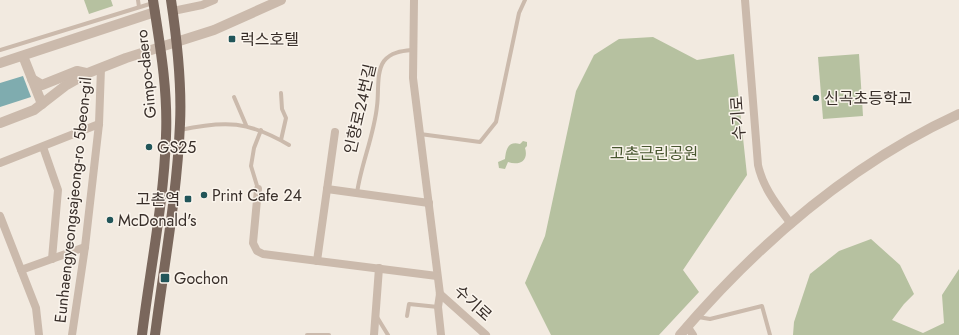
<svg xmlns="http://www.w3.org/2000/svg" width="959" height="335" viewBox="0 0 959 335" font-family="Jost,'Noto Sans KR',sans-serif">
<rect width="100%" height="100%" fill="#f2eae0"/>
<g fill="#b6c1a0">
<path d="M84,0H111L113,6L89,14Z"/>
<path d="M653,37L697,60L734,54L747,175L683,270L699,292L659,335H551L525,283L545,236L576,91L594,55L619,39Z"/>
<path d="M859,54L863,116L823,119L818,57Z"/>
<path d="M523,141L527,142V146L525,148C529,161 519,166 508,162L505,169L499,168L498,162L505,159C506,149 508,141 520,144Z"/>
<path d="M871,239L900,265L914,294L904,304L892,320L923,333L944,323L942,295L959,269V335H793L794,322L810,274L839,251Z"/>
</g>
<path fill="#7facaf" d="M23,76L31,97L0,107V83Z"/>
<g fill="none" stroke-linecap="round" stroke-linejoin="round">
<g stroke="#cbbaac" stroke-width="4">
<path d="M138,0L139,7"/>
<path d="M0,50L153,3"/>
<path d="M281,93L282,109L286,118L281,140"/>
<path d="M234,97L246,125"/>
<path d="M180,130C226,120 248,121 289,145"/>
<path d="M420,134L480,142L496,122L519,13L525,0"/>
<path d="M258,189L251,166L254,148L261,130"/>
<path d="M357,193C361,164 374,136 377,106C379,93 376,72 384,61C391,52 402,51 412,50"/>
<path d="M407,316L409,304L438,307"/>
<path d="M377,317L388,335"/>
<path d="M698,317L710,319L762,306L770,335"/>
<path d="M307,335H329"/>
</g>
<g stroke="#cbbaac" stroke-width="8">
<path d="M414,0L413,78L440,294L438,307L441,335"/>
<path d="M745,0L758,165C763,188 777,205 791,224"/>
<path d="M173,11L202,5L214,0"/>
<path d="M43,147L58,190L52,259"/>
<path d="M0,163L99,124"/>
<path d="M258,189L253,243L257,251L263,254L437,276"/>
<path d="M327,189L429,203"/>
<path d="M0,216L36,308L39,335"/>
<path d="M317,261L335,132"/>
<path d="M21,270L85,247"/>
<path d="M440,294L486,335"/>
<path d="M687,326L693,335"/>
<path d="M72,335L85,247L99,124L101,68"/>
<path d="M374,335L379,268"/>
</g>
<g stroke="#cbbaac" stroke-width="10">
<path d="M23,56L42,104"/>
<path d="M0,63L155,12"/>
<path d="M32,79L42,85L77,71L86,73"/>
<path d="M0,123L34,110L65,86L88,73L126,58L214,30L281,0"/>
<path d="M680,335C757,245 850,164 959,114"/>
</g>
<g stroke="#7a675c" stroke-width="10">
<path d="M142,335C150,269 164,202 166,136C168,90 160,45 153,0"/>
<path d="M155,335C164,265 177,195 180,124C182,83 177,40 171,0"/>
</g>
</g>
<g fill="#215559" stroke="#faf4ec" stroke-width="1.5">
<rect x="228" y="35" width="8" height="8" rx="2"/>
<circle cx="816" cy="98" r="4"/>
<circle cx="149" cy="147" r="4"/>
<circle cx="204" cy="195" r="4"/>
<rect x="184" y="195" width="8" height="8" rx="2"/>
<circle cx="110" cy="220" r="4"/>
<rect x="160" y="273" width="10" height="10" rx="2"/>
</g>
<g text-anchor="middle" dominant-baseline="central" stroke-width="3" stroke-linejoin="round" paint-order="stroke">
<g font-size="16" fill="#392f2a" stroke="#faf4ec" text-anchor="start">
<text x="240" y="39">럭스호텔</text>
<text x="824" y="98">신곡초등학교</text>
<text x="157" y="147">GS25</text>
<text x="212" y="195">Print Cafe 24</text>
<text x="180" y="199" text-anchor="end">고촌역</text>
<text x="118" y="220">McDonald's</text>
<text x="174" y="278">Gochon</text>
</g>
<g font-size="16" fill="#392f2a" stroke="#faf4ec">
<text transform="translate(146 74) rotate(-96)">Gimpo-daero</text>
<text transform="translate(360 109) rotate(-77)">인향로24번길</text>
<text transform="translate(738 118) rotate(-94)">수기로</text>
<text transform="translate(73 200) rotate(-84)">Eunhaengyeongsajeong-ro 5beon-gil</text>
<text transform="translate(473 303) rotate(42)">수기로</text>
</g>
<g font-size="16" fill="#47562f" stroke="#faf4ec">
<text x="654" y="153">고촌근린공원</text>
</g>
</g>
</svg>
